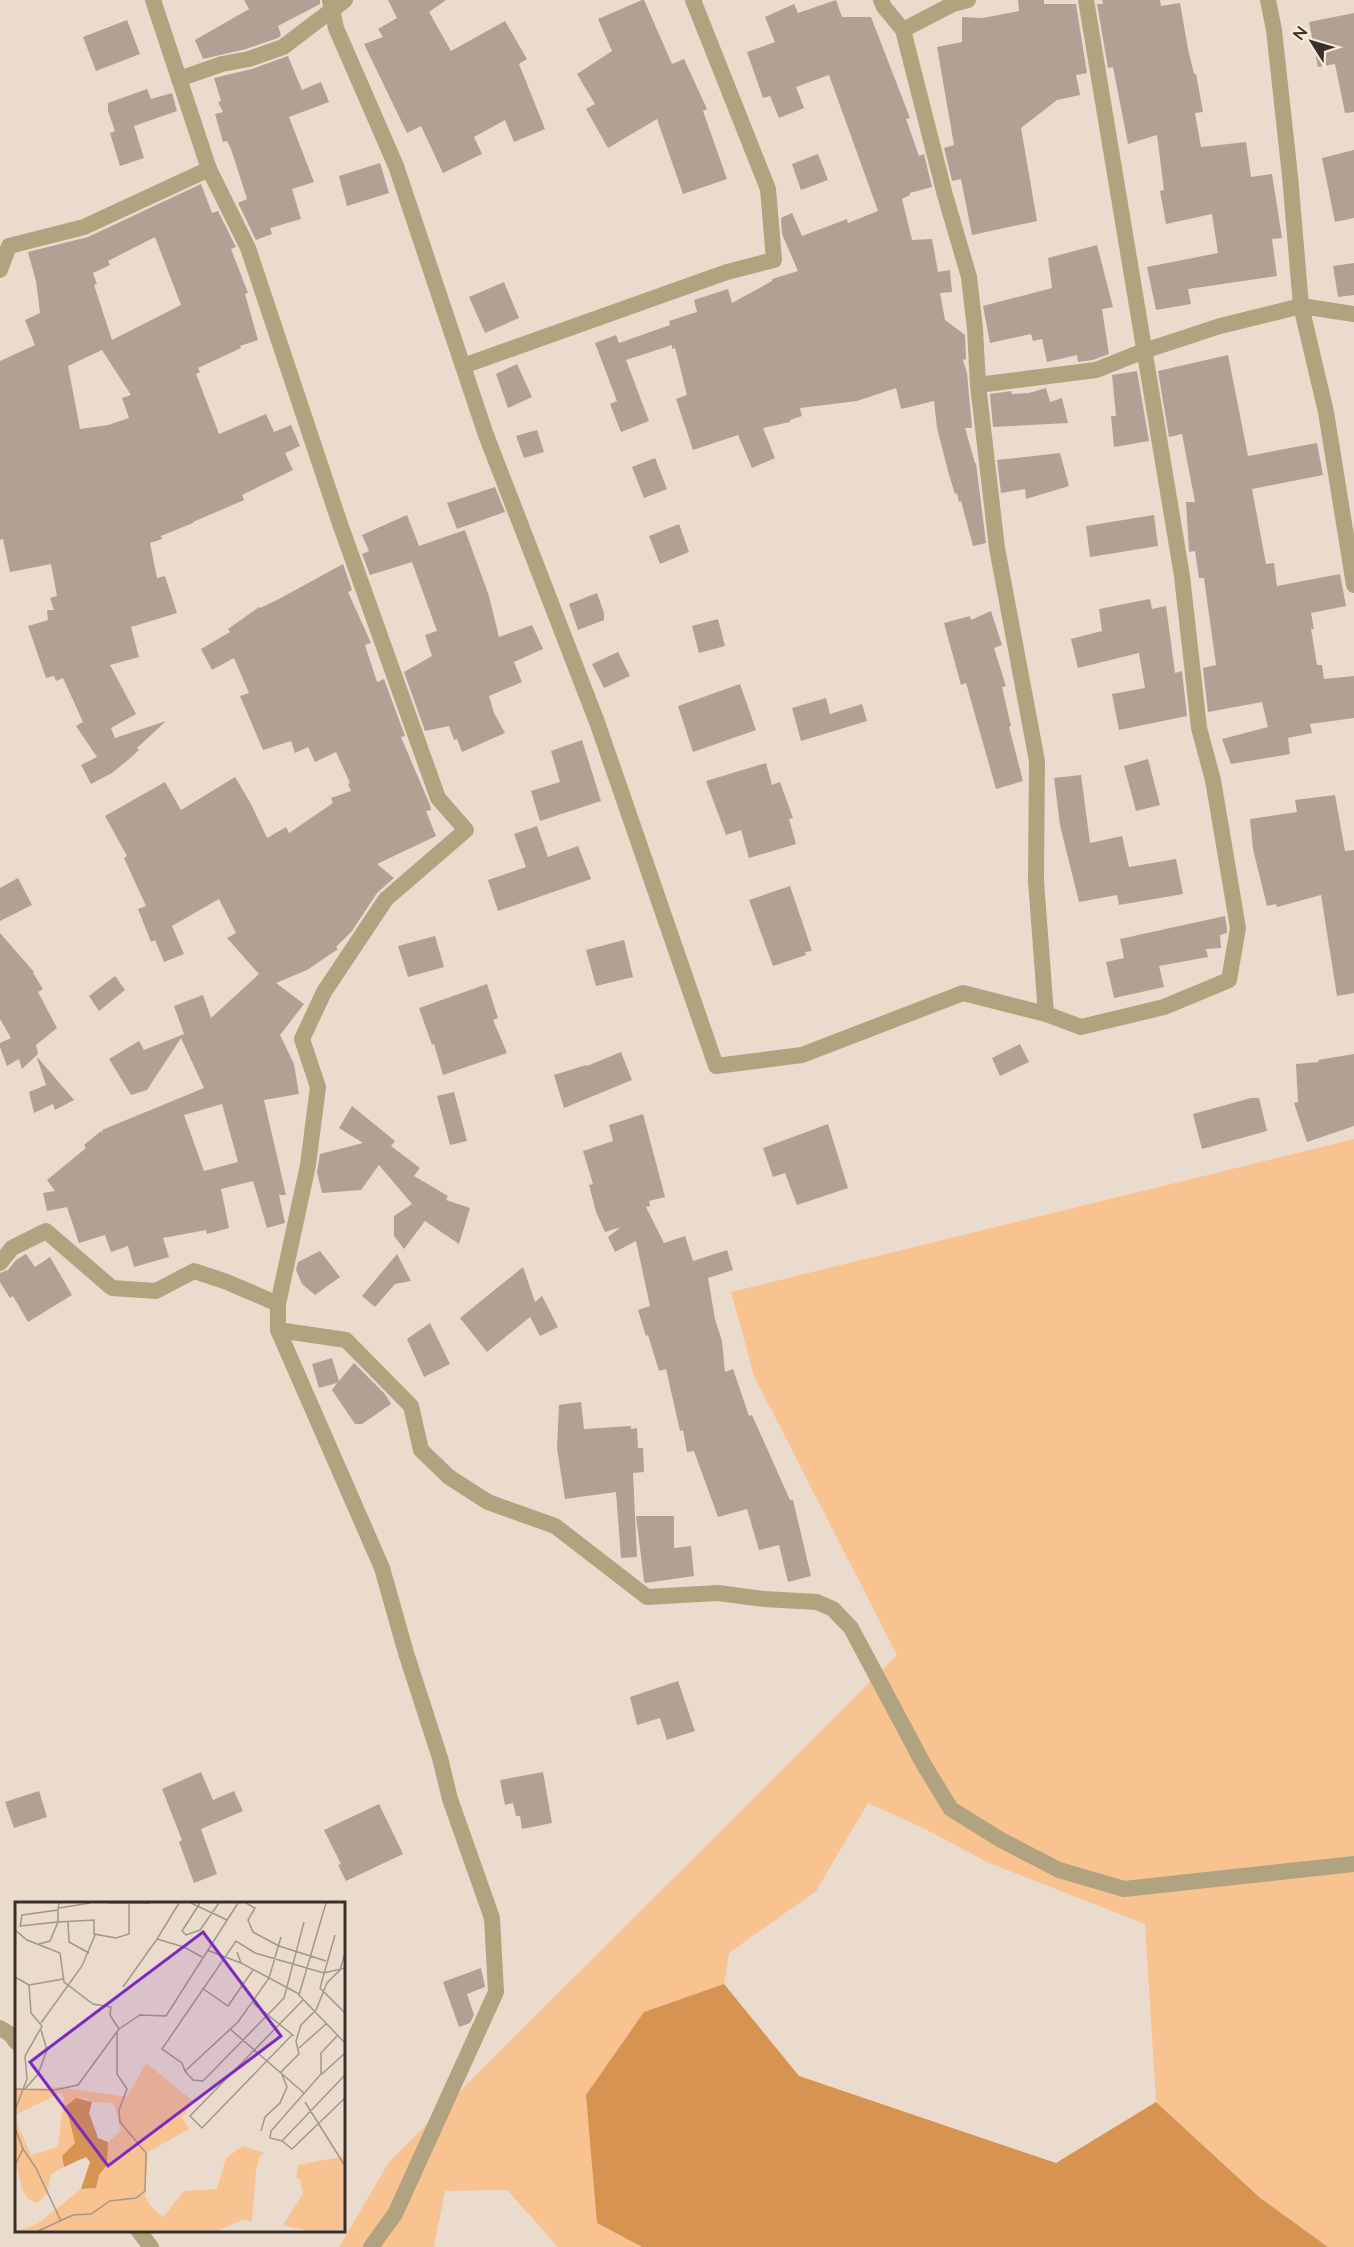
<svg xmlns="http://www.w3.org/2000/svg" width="1354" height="2247" viewBox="0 0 1354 2247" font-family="Lato,sans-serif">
<rect width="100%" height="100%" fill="#ebdbcd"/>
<path fill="#f9c291" d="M1354,1139V2247H1328L1259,2197L1156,2102L1145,1924L987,1862L925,1829L868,1803L816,1891L729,1953L724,1984L644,2012L597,2223L642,2247H558L507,2190L445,2191L434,2247H339L389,2162L897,1655L754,1376L731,1292Z"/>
<path fill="#d69352" d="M724,1984L799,2076L1056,2163L1156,2102L1259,2197L1328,2247H642L597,2223L586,2095L644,2012Z"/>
<g fill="#b1a195" fill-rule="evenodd">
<path d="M244,0H320V4L278,26L281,35L278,38L246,49L203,59L195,40L249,9Z"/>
<path d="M388,0H446L429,12L451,51L505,21L527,59L519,64L545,129L514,142L505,120L474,137L482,154L443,173L421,126L407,133L364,44L383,37L378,29L397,18Z"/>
<path d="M642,0H644L672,64L684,59L707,109L703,111L727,179L683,194L657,119L608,148L586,109L595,104L577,74L612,51L598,19Z"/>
<path d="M836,0L842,17H871L910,118L906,119L919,156L924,154L932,187L910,193V195L902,199L912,240L932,239L938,272L950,270L952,292L940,293L945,320L965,335L966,359L963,360L967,373L972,428H965L975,463H976L986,543L973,546L961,501L959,502L957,493L955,494L949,475L937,428L934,401L901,409L896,388L857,401L800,408L802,416L790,420V422L763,428L775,458L752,468L738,435L693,450L676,399L687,395L675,348L672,349V345L626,360L649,421L621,432L610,404L617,401L595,343L616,335L619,343L670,325L669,321L697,312L694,300L728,289L732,303L772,281V279L798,271L782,234L781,218L792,213L802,236L847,219L848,223L878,211L829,75L796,87L804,108L779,118L770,96L763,98L747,52L775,42L765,17L794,4L798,13Z"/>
<path d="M1018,0H1044V4H1076L1087,73L1076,75L1080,95L1057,100L1021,128L1037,221L972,235L961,179L952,181L944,148L954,145L937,47L962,42V17L983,18L1019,11Z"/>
<path d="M1102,0H1160L1161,6L1180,3L1188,49L1194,74H1196L1203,112L1195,113L1201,147L1246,142L1251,177L1272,174L1282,238L1272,239L1277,276L1188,289L1191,304L1156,310L1147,267L1218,253L1212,214L1166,224L1160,191L1164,190L1157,135L1128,144L1113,67L1108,68L1097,4H1103Z"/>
<path d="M1354,13V112L1345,113L1335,64L1318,67L1309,22Z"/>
<path d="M127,20L140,54L96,71L83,37Z"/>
<path d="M288,56L302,90L321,82L329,102L289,117L314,182L292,189L301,219L270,228L272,234L256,240L238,203L247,199L231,149L227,141L223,142L215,114L223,112L218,102L221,101L214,78L252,69Z"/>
<path d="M147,89L151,99L172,93L177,111L134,126L144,158L120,166L110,133L115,131L108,111V103Z"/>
<path d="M1354,150V218L1335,222L1322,158Z"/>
<path d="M818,154L828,180L801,190L792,164Z"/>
<path d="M380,163L389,193L347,206L339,176Z"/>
<path d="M201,184L212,213L218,211L236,247L231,249L248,293L245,294L258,340L240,346L241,348L198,368L200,372L196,374L219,434L266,414L274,432L291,425L300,446L285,453L293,470L242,495L244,500L193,522V523L161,536L162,539L150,543L157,578L165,576L177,613L131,627L139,657L110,665L136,714L111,728L115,738L166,721L137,748L139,750L128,760L112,773L91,784L81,765L97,757L76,726L83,722L63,678L56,681L54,676L46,678L28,626L48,620L47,610H54L50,598L57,596L51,564L10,572L3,539L0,540V361L35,345L25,320L40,313L36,281L28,252L88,237ZM155,237L181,305L112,340L94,285L97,284L93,273L110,265L108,261ZM102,350L131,395L122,398L129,418L108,425L80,429L68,366Z"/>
<path d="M1097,245L1113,307L1102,309L1109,354L1093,360L1078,362L1077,355L1047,362L1042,339L1033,341L1031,334L990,343L983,306L1052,288L1048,258Z"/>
<path d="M1354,263V295L1338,297L1333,266Z"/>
<path d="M504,282L519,318L485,333L469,297Z"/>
<path d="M1228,355L1248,456L1317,443L1323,475L1252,489L1266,564L1274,563L1277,586L1340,574L1346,606L1311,613L1314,629H1311L1317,665H1322L1324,679L1354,676V718L1310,724L1312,733L1288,738L1290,754L1231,764L1222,739L1268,727L1262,702L1208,712L1203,668L1216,665L1204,578H1199L1195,551L1189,552L1186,502H1195L1182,434L1169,437L1158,371Z"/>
<path d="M517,364L532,397L508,408L496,374Z"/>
<path d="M1137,371L1149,441L1114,447L1111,416H1116L1112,375Z"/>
<path d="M1046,388L1050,402L1062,398L1068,423L993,427L990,394L1011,391L1012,394L1029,393Z"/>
<path d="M537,430L544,452L524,458L516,436Z"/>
<path d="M1060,453L1069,486L1026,499L1025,489L1001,493L997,460Z"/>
<path d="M655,458L667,489L644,498L632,467Z"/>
<path d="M495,487L505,512L457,529L447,503Z"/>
<path d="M407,515L419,546L465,530L489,596L499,637L532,625L543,649L514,662L522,682L489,696L494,713L505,733L462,752L457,739L454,740L449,726L425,731L404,672L432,656L425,635L437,631L412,562L370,575L362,554L369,551L362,535Z"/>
<path d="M1154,515L1158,546L1090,557L1086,526Z"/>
<path d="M679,524L689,552L660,564L649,536Z"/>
<path d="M343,564L352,590L348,592L371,643L365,645L377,682L384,679L405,736L401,737L430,805L431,810L426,811L436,836L377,864L394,878L377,893L352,931L336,947L338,949L307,970L276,983L304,1004L280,1035L294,1064L299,1094L264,1100L286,1195H279L285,1223L267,1228L253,1181L221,1189L229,1228L207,1234L206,1230L163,1238L169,1257L134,1267L128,1246L111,1252L105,1235L79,1243L67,1207L47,1211L43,1193L55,1191L47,1180L86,1148L84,1145L101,1131L103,1134L102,1130L204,1088L181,1038L147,1090L131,1095L109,1059L139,1041L144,1050L184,1034L174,1006L203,995L211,1018L259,974L227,938L236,933L219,899L172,926L184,954L164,962L155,940L151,942L138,909L146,906L124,858L127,856L105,816L165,782L181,810L235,777L251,804L267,838L286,827L289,833L333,803L331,798L351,791L348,784L350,783L336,752L315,762L308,747L295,753L291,741L263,750L240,696L249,693L234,658L212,670L201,649L230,632L228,629L259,607L260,608L277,600ZM222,1104L238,1162L204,1171L184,1115Z"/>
<path d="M597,593L604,613V620L578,630L569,604Z"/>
<path d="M1150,599L1152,609L1166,606L1175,673L1182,671L1187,716L1119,730L1112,694L1145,688L1139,653L1078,668L1071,639L1102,631L1099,609Z"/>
<path d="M991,611L1002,645L994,648L1006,686L1002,687L1011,726L1009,727L1023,781L996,789L966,683L961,685L944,623L970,616L971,620Z"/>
<path d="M718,619L725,646L699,653L692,626Z"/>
<path d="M618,652L630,676L604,688L592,664Z"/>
<path d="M740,684L756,730L693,752L678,706Z"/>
<path d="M826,698L830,714L862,704L867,721L801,741L792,708Z"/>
<path d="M582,740L601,801L540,821L531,791L560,782L551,751Z"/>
<path d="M1148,759L1160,805L1136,811L1124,766Z"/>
<path d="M766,763L772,785L780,782L793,818L789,819L796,844L749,858L741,830L726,835L706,781Z"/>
<path d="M1081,775L1090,843L1122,836L1129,867L1176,859L1183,894L1119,905L1117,895L1079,902L1060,825L1054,778Z"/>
<path d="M1335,795L1345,851L1354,850V993L1337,996L1321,895L1277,907L1276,904L1267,906L1253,849L1250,819L1297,812L1295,800Z"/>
<path d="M537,826L548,857L578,846L591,879L498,911L488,880L526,867L514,834Z"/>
<path d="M18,878L32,905L0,921V888Z"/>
<path d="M790,886L812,951L805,952L806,955L773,966L749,900Z"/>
<path d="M1225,916L1227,928V933L1220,935L1221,948L1206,949L1208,957L1159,966L1164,987L1114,998L1106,962L1124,958L1120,939Z"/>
<path d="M0,933L34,972L33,973L43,989L38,992L57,1028L36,1045L38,1054L22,1069L19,1059L7,1066L0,1047V1043L11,1038L0,1019Z"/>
<path d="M435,936L444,967L408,977L398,946Z"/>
<path d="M624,940L633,977L596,986L586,950Z"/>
<path d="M115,976L125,990L99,1011L89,996Z"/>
<path d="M487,984L498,1018L493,1020L507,1053L443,1075L434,1044L432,1045L419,1008Z"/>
<path d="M1020,1044L1029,1062L1000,1076L992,1058Z"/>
<path d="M621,1052L632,1080L564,1108L554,1075L586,1065L587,1066Z"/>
<path d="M1354,1054V1126L1307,1142L1294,1103L1298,1102L1296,1064L1319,1062L1318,1060Z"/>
<path d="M37,1058H38L74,1100L55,1110L53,1104L34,1113L29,1092L46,1085Z"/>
<path d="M454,1092L467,1141L450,1145L437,1096Z"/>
<path d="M1251,1098H1259L1267,1131L1202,1149L1193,1114Z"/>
<path d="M352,1106L395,1141L391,1146L420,1168L414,1176L448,1196L446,1200L470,1208L459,1244L425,1221L404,1249L394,1236V1216L412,1204L379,1165L361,1190L322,1193L317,1172L320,1154L363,1143L339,1128Z"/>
<path d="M643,1114L665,1197L649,1201L650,1206L646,1207L664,1243L685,1236L693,1261L727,1250L733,1270L708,1278L715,1319L722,1341L725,1372L733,1369L749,1416L752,1415L790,1500H793L811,1576L788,1582L779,1545L759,1550L747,1509L718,1517L694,1451L687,1452L683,1430L680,1431L666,1369L659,1371L648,1335L646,1336L638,1310L650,1306L636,1241L615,1252L608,1237L621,1227L605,1232L596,1212L589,1185L593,1184L583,1151L613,1141L609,1125Z"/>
<path d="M828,1124L848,1188L797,1205L785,1173L773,1177L763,1148Z"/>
<path d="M320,1251L340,1277L315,1295L302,1284L296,1270L298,1262Z"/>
<path d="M26,1254L35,1267L50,1257L72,1295L28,1322L13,1296L10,1298L0,1282V1273L8,1270L16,1260Z"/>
<path d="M397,1254L411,1281L395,1284L375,1307L362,1296Z"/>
<path d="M523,1267L535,1302L542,1296L558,1327L540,1336L530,1317L487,1352L460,1318Z"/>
<path d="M430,1323L450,1364L424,1377L407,1339Z"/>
<path d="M332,1358L339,1381L354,1363L385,1394L391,1404L362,1424H355L332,1390L337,1383L319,1388L312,1364Z"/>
<path d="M581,1402L584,1429L631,1426V1429L637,1428L638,1448H643L644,1472L633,1473L637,1557L621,1558L616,1492L565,1499L557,1448L559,1405Z"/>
<path d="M636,1516H674V1548L691,1546L694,1576L645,1583L644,1581Z"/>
<path d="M678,1681L695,1731L667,1740L660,1718L637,1725L630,1697Z"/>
<path d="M201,1772L213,1800L234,1791L243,1811L201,1829L217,1874L194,1883L179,1842L182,1840L162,1789Z"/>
<path d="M543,1772L552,1823L522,1829L520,1816H516L513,1803L505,1805L500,1780Z"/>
<path d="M39,1791L47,1817L14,1828L5,1802Z"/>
<path d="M379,1804L403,1854L346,1881L338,1865L341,1864L324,1830Z"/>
<path d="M481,1968L485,1987L467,1994L474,2015L470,2023L459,2027L443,1982Z"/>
</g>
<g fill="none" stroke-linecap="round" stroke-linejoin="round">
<g stroke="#b2a380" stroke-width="16">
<path d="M153,0L209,169L248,248L339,521L438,798L466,830L386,899L324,992L302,1039L318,1087L308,1165L278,1304V1330L382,1568L406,1653L440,1758L450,1799L492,1918L496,1992L395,2214L371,2247"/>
<path d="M330,0L336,28L396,166L486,435L597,722L716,1066L802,1055L963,993L1046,1014"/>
<path d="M881,0L884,7L903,30L945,195L969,277L975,329L978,385L997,548L1037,761L1036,881L1046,1014L1081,1027L1164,1007L1229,980L1238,928L1213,780L1199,728L1182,576L1086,0"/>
<path d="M1268,0L1274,30L1290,176L1301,306L1326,412L1354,585"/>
<path d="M903,30L953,4L968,0"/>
<path d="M179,79L222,64L249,59L283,47L345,0"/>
<path d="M0,270L9,246L84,227L209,169"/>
<path d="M463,366L727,272L774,260L768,189L693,0"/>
<path d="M978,385L1096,370L1144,351L1220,326L1301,306L1354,314"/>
<path d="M0,1263L12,1248L46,1231L112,1288L156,1291L194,1271L227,1282L278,1304"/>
<path d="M278,1330L346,1340L411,1406L421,1450L449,1477L488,1502L555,1526L647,1597L718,1593L764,1599L817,1602L833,1609L851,1628L924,1765L951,1809L1001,1840L1059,1870L1124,1889L1354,1864"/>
<path d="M0,2028L10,2034L16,2042"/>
<path d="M138,2230L151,2247"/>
</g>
</g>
<g transform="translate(15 1902)">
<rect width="330" height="330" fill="#ebdbcd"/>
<path d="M131,161L179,200L167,215L174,227L133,250L130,294L135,303L148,315L169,289L202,287L211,256L228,244L250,251L245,254L241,269L237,319L227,318L202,329H0L21,323L66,287L81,286L84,273L92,263L93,240L106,229L99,201L77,200L70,196L51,205L60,241L47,254L49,265L36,272L32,292L22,301L12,296L6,284L0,258V217L16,253L43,245L49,196L45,191L0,213V188L44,185L112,195ZM330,254V328L295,329L268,323L288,292L285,277L281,276L283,263Z" fill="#f9c291"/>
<path d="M61,196L77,200L74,211L83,236L93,240L92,263L84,273L81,286L66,287L75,260L71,255L49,265L47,254L60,241L51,204Z" fill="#d69352"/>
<path fill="none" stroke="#a3968c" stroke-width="1.5" d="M94,1H135M164,1L142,37L169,45L187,55M176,1L212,18M185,1L167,29L171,33L185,28L204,1M231,1L240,6L233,18L238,30L264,44L311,59M311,1L284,93L330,141M44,6L75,1M43,8V20L79,18V32L101,36L114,32V1M53,20L54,40L74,51M5,24L43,20L35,39L24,42M5,25L7,13L43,8L44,1M0,28L12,38L45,51L49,80L78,102L96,105L95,113L104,127M320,33L305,86L330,111M266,35L254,76L223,120L170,169L178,178L188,179L269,96L289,20M192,48L226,61M222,50L226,61L284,92M0,75L14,83L16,111L27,124L10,154L12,177L0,208M14,83L48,77M108,85L142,37M187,86L213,104L238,68M238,101L279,134M26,121L67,64L80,33M215,127L289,191M277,133L187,226L175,214L288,98M322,134L306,151V172L256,229L255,236L267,239L330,173M284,146L312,121M170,169L167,161L147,147L221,39L240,51L309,71L330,66M307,172L330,151M0,187L40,188L63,183L104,127L125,113L151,114L223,1M10,187L23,172L32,148L26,128M290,200L330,264M0,226L8,247L0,263M246,229L250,215L265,201L272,185L266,170L284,152L281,139L286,123L301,108L312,81L325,68L330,51M267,239L277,247L330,196M8,247L21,266L46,319M23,329L58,313L76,312L95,299L121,296L130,289L131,251L105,220L104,208L112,187L102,172V129"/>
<path fill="#7b2cbf" fill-opacity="0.15" stroke="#7b2cbf" stroke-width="3" d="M188,30L266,134L93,264L15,160Z"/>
<rect width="330" height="330" fill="none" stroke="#362f2a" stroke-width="3"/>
</g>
<g transform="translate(1312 42) rotate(307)" stroke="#f8e8da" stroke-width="4.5" paint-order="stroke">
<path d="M0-4.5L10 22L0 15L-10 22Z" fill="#362f2a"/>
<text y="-9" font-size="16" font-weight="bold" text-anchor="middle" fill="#362f2a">N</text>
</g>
</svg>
